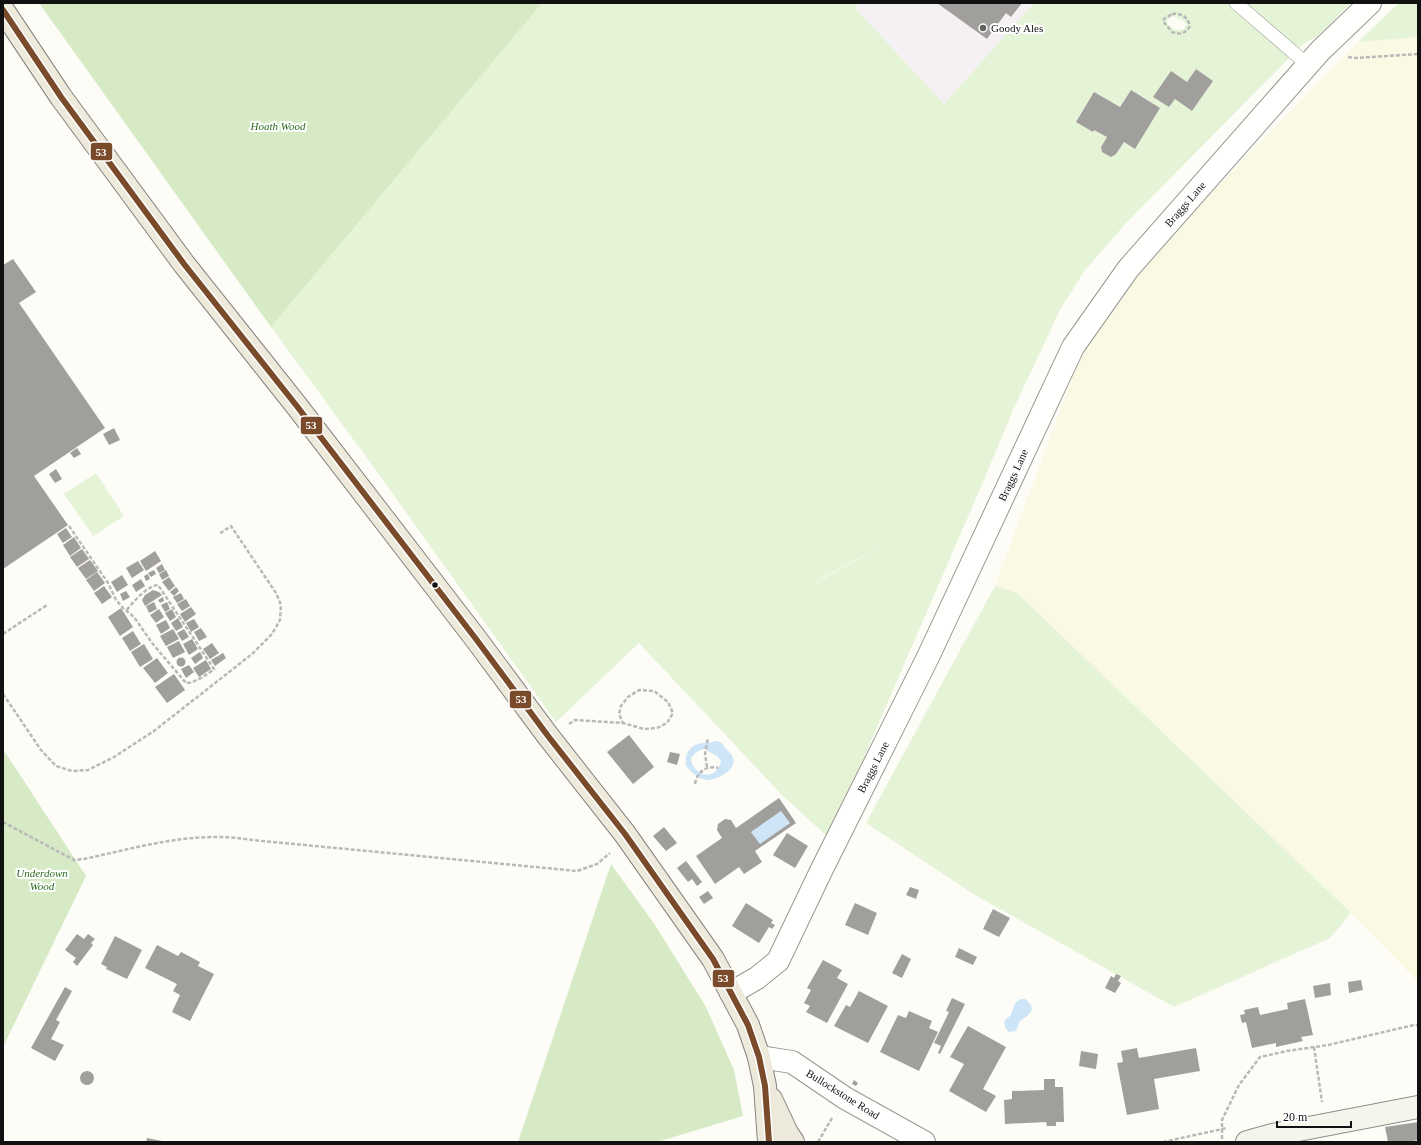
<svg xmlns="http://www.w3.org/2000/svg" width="1421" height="1145" viewBox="0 0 1421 1145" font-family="Georgia,serif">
<rect width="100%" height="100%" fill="#fdfcf7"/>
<path fill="#f5f0f3" d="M859,3H1034L944,104L856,9Z"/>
<path fill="#f9f9e4" d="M1418,37V982L1351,913L1017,593L995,586L1090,330L1127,280L1358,42Z"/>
<g fill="#e5f3d7" fill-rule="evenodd">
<path d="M542,3H859L856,9L944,104L1034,3H1351L1317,37L1303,44L1127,222L1085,270L1060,310L1013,410L983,482L829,838L782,795L639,643L556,722L386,484L271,327ZM1173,16L1184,21L1186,24L1184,29C1177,32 1171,28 1167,23V20ZM1196,69L1213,81L1192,111L1175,99L1169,107L1153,97L1187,82ZM1131,90L1160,108L1135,149L1124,142L1116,154L1111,156L1102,152L1101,147L1107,137L1094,130L1093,132L1076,122L1094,92L1120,107ZM899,537L813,584L824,577Z"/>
<path d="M1399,3H1418V37L1358,42Z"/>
<path d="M96,473L124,516L93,536L64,494Z"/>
<path d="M995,586L1017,593L1351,913L1330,938L1174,1007L975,895L866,823Z"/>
</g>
<g fill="#d5eac5">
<path d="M39,3H542L271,327Z"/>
<path d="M3,749L86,876L3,1047Z"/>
<path d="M611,864L655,925L706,1007L734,1070L743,1116L657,1142H518Z"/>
</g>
<g fill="#cde5f7" fill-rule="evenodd">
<path d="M716,741C720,741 723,744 725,748C728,751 732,754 733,758C737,770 717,780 707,780C698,779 691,772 686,766C684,754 690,744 703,743C708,742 711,743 716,741ZM704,749L717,756L721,761C716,784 691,774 691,758C695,753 698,750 704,749Z"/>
<path d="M781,811L790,823L760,844L751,832Z"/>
<path d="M1021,999H1025C1038,1009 1030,1014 1020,1021L1016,1031L1009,1032L1006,1029L1004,1022C1006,1018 1010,1017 1011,1014C1014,1007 1014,1002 1021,999Z"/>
</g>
<g fill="#a19f9c" fill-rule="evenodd">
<path d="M937,3H1022L1011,17L1006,13L987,39Z"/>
<path d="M1196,69L1213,81L1192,111L1175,99L1169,107L1153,97L1171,71L1187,82Z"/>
<path d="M1131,90L1160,108L1135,149L1124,142L1116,154L1111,157L1102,152L1101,147L1107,137L1094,130L1093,132L1076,122L1094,92L1120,107Z"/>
<path d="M13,259L36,292L19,303L105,428L34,476L68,525L3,569V265Z"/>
<path d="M114,428L120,440L109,445L103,434Z"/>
<path d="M77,448L81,454L74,458L70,453Z"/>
<path d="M56,469L62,479L55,483L49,474Z"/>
<path d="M66,528L72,537L63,543L57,534Z"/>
<path d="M74,537L81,548L70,556L63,545Z"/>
<path d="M82,549L89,559L77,567L70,557Z"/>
<path d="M155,551L161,561L146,571L140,561Z"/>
<path d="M90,560L98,571L86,579L78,568Z"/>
<path d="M138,561L144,570L132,578L126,568Z"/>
<path d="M162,564L165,570L159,573L156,568Z"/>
<path d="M154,570L156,574L151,577L148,573Z"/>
<path d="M166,570L169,576L162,580L159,574Z"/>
<path d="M97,572L105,583L94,591L86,580Z"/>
<path d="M148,574L150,579L146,581L144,576Z"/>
<path d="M122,575L128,585L117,592L111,582Z"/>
<path d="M169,577L175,586L169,591L162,582Z"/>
<path d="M141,579L145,586L136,592L132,585Z"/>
<path d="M104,586L112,597L102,604L94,593Z"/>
<path d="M176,587L179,591L174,596L170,592Z"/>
<path d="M153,590L159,592L162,595L145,606L142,600L145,595Z"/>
<path d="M126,591L130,597L123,601L120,594Z"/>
<path d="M181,593L184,599L177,603L173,597Z"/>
<path d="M163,597L164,601L160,603L158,600Z"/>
<path d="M186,599L190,606L182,611L177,604Z"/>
<path d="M154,602L157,609L149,613L146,606Z"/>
<path d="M167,602L170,609L165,612L161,605Z"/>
<path d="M191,607L196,614L185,622L180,614Z"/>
<path d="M121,608L133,627L120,636L108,617Z"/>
<path d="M159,609L164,617L156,623L150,615Z"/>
<path d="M172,609L176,617L170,621L165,613Z"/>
<path d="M178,618L183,627L176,631L171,623Z"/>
<path d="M194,619L199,627L191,632L186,623Z"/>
<path d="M166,620L170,628L161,634L156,625Z"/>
<path d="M201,628L207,637L199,641L194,632Z"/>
<path d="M173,629L179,639L166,646L160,636Z"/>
<path d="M184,629L189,637L182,641L177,633Z"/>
<path d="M133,631L141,644L130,651L122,638Z"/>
<path d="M192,639L198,649L189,655L183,644Z"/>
<path d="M179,641L185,652L173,658L167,647Z"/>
<path d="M212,643L219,653L210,659L203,649Z"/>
<path d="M144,644L153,659L140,667L131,652Z"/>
<path d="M200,652L203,658L195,664L191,658Z"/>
<path d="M223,653L226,658L215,666L211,660Z"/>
<circle cx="181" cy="662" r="4.5"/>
<path d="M157,658L168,673L155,683L143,668Z"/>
<path d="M206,660L211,669L199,677L193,668Z"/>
<path d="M189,665L194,672L186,678L181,669Z"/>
<path d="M174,674L185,690L167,703L155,687Z"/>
<path d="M629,735L654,767L633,784L607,752Z"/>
<path d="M670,752L680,754L677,765L667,762Z"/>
<path d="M779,798L796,823L755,851L762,862L744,874L739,867L715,884L696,856L722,838L717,830L718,824L725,819L731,820L736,828ZM781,811L790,823L760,844L751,832Z"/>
<path d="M664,827L677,843L666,851L653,836Z"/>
<path d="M787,833L808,846L795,868L773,855Z"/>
<path d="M686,861L702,882L697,886L692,879L688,882L677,868Z"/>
<path d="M910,887L919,890L916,899L906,895Z"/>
<path d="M708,891L713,898L704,904L699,897Z"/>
<path d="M746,903L773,920L771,923L775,925L772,929L769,927L759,943L732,926Z"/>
<path d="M855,903L877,913L868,935L845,925Z"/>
<path d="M993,909L1010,918L999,937L983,929Z"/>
<path d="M77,934L84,939L88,934L95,939L91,943L93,945L77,966L73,962L76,958L65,950Z"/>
<path d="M115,936L142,950L127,979L106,969L107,967L101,964Z"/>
<path d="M157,945L178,956L181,952L200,962L198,966L214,974L190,1021L172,1012L180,995L173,991L177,984L145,968Z"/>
<path d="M959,948L977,957L973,965L955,957Z"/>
<path d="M902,954L911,959L902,978L892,973Z"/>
<path d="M823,960L842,970L837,978L848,984L827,1023L806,1012L810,1006L804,1003L811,990L807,988Z"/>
<path d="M1116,974L1121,976L1118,981L1121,983L1115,993L1105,988L1111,976L1114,978Z"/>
<path d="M1361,980L1363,990L1349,993L1348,982Z"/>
<path d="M1330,983L1331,995L1315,998L1313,986Z"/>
<path d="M65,987L72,991L56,1020L60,1022L51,1039L64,1045L55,1061L31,1048Z"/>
<path d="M859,991L888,1006L868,1043L834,1026L846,1005L850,1007Z"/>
<path d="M952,998L965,1004L940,1054L938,1053L941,1046L934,1043L949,1012L946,1011Z"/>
<path d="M1305,999L1313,1035L1301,1037L1303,1041L1276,1047V1043L1252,1048L1246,1022L1242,1023L1240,1015L1245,1014L1244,1010L1258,1007L1260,1015L1288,1009L1287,1003Z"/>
<path d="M909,1011L932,1021L929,1028L938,1032L919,1071L880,1052L898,1015L906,1018Z"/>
<path d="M968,1026L1006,1047L983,1089L996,1096L986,1112L949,1091L964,1064L950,1057Z"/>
<path d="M1137,1048L1139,1058L1196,1048L1200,1071L1154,1079L1159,1109L1127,1115L1117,1063L1123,1062L1121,1051Z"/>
<path d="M1081,1051L1098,1054L1096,1069L1079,1066Z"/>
<circle cx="87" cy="1078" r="7"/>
<path d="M1044,1079H1055V1087H1063L1064,1122H1056V1126H1047L1046,1122L1005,1124L1004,1100L1012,1099V1091L1044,1090Z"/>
<path d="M854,1080L858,1083L856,1086L852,1084Z"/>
<path d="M1418,1122V1140L1413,1141V1142H1388L1385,1127Z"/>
<path d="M147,1138L162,1141V1142H146Z"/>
</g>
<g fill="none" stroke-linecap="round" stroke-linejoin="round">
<defs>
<path id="lane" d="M1236,3L1308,65"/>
<g id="street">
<path d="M731,993L757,978L778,961L821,871L928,657L1073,347L1128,269L1320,51L1370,3"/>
<path d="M759,1057L792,1062L845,1098L924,1142"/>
</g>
<path id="secondary" d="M1247,1142L1272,1135L1418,1107"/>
<g id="primary">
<path d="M3,10L61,97L184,264L296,405L476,639L548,736L625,834L713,959L748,1025L759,1057L765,1086L769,1142"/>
<path d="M771,1099L787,1133L793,1142"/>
</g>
</defs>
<use href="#lane" stroke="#979795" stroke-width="14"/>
<use href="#street" stroke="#979795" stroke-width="24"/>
<use href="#secondary" stroke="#8e8d8b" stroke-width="24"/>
<use href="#primary" stroke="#858482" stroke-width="24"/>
<g stroke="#b9b9b8" stroke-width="2.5" stroke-dasharray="4 2" stroke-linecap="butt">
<path d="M1172,14C1181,13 1187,16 1190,26C1185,34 1180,35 1172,32L1163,21L1164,19Z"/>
<path d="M1348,57L1356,58L1418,54"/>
<path d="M69,526L108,583L116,600L124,609L134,617L152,643L186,683C193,684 208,674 214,669L158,585C147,586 133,602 126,611"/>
<path d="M3,634L47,605"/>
<path d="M3,694L41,750L56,766L72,771L88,770L114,757L154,731L252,654L272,634L280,620L281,605L276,593L231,526L219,534"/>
<path d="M569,724L575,720L623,723L644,729L657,728L667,723L673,713L668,702L654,691L639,690L628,697L621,706L619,714L623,723"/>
<path d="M707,767L705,754L708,738"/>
<path d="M695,784C697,772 706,765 718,768"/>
<path d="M3,822L74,860L84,859C140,847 195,830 252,840L577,871L597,864L610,853"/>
<path d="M1314,1047L1322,1102"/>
<path d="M1222,1139V1120L1239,1085L1260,1057L1287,1051L1328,1045L1414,1025H1418"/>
<path d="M818,1142L832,1118"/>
<path d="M1163,1142L1227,1128"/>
</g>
<use href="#lane" stroke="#fffffe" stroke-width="13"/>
<use href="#street" stroke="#fffffe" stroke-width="22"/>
<use href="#secondary" stroke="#f6f5eb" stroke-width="22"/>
<use href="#primary" stroke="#edeadc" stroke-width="22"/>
<defs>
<path id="bus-1" d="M3,10L61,97L184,264L296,405L476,639L548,736L625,834L713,959L748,1025L759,1057L765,1086L769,1142"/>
</defs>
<use href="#bus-1" stroke="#fff" stroke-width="9"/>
<use href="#bus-1" stroke="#7a4b2a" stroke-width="6"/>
</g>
<circle fill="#646362" stroke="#fff" stroke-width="1.5" cx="983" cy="28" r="4"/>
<circle fill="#111" stroke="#fff" stroke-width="1.5" cx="435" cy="585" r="3.5"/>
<g text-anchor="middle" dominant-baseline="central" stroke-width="4" stroke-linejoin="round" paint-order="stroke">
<g font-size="11" fill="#111" stroke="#fff" text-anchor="start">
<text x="991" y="28">Goody Ales</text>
</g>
<g font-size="11" font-style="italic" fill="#296b1f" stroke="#fff">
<text x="278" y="126">Hoath Wood</text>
<text x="42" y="873">Underdown<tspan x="42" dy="13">Wood</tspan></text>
</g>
<g font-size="11" fill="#111" stroke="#fff">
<text transform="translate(1185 204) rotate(-49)">Braggs Lane</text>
<text transform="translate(1013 475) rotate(-65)">Braggs Lane</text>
<text transform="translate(873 767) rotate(-63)">Braggs Lane</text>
<text transform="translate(843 1094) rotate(32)">Bullockstone Road</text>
</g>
</g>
<g stroke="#fff" stroke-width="1.5">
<rect x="90" y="142" width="23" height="19" rx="4" fill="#7a4b2a"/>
<rect x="300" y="416" width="23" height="19" rx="4" fill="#7a4b2a"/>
<rect x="509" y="690" width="23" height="19" rx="4" fill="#7a4b2a"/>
<rect x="712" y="969" width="23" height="19" rx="4" fill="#7a4b2a"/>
</g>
<g font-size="11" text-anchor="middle" font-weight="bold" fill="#fff">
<text x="101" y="156">53</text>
<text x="311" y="429">53</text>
<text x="521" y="703">53</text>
<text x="723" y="982">53</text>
</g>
<rect width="1421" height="1145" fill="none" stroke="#111111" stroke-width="8"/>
<path d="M1277 1121v6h74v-6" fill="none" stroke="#111111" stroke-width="2"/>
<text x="1283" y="1121" font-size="12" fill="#111111" stroke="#ffffff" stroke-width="3" paint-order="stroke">20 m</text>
</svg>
